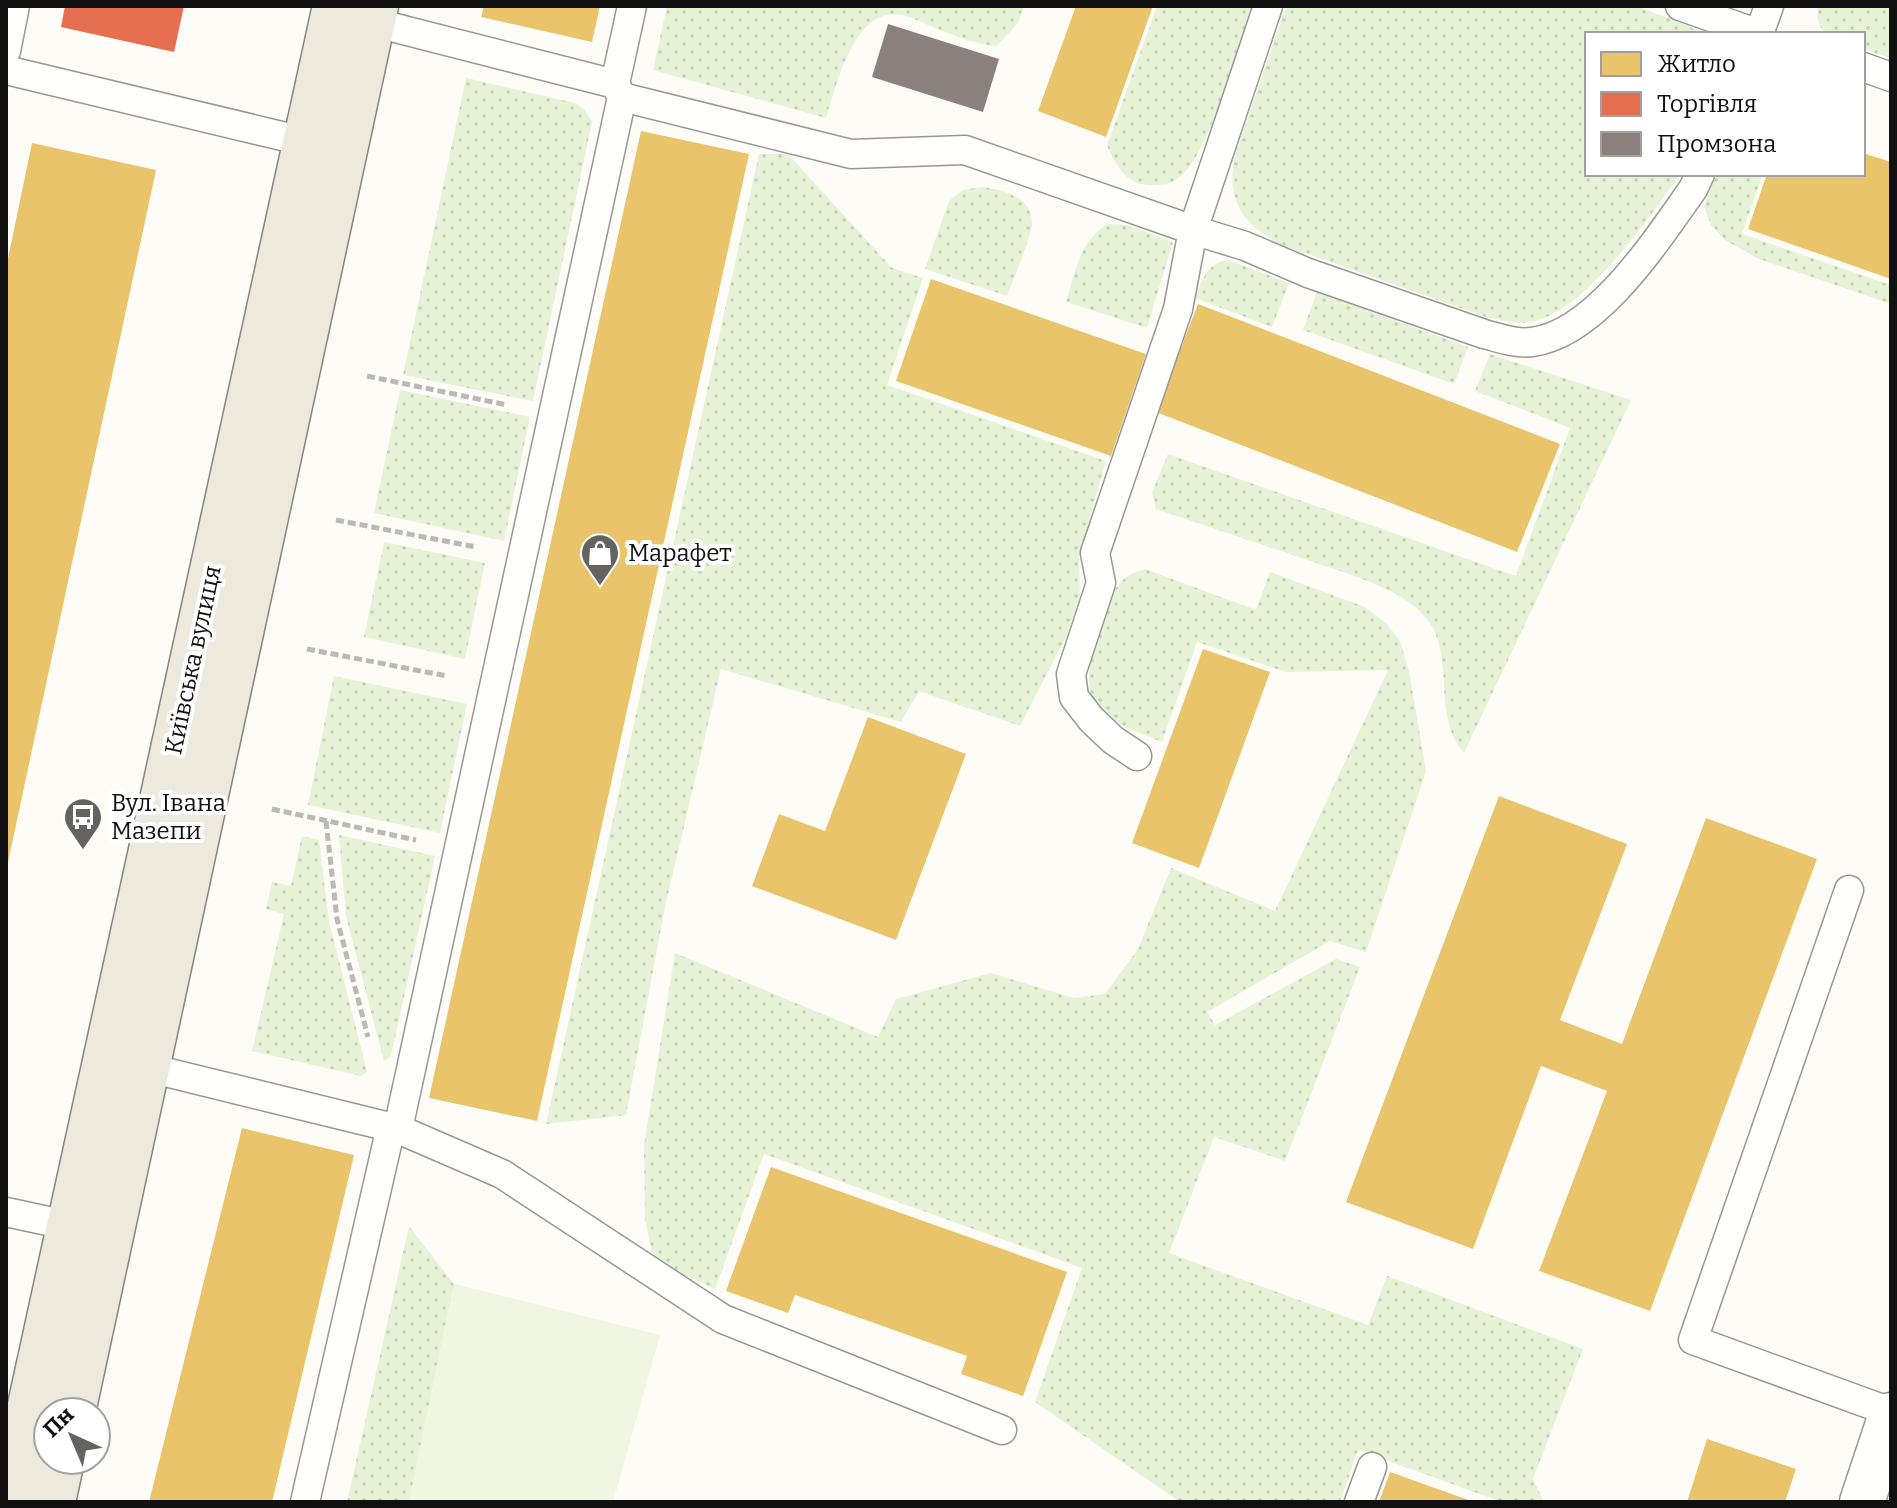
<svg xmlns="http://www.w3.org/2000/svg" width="1897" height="1508" viewBox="0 0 1897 1508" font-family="Bitter,serif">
<defs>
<pattern id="grass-dots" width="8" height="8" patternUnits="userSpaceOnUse" patternTransform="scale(2)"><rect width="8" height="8" fill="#e7f3d7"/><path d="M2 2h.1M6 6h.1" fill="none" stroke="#c5cfb8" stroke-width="1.8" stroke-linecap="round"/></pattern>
</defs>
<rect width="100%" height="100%" fill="#fdfcf7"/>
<g fill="url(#grass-dots)">
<path d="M667,6H1024L1018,23L997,46C976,45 957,36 937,29C926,24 914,18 902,15C854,5 836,87 826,118L653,70Z"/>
<path d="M1157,6H1252C1238,45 1209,159 1177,179C1168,185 1158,186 1148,185C1126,184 1114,163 1107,145Z"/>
<path d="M1286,6H1635L1685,24L1703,34H1587V174H1681C1648,217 1579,324 1520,323C1510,323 1499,319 1489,318L1277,243C1240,222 1226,197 1235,155Z"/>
<path d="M1818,6H1891V58L1863,49V34C1837,34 1814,41 1818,6Z"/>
<path d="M466,78L575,103L584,109L592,122L533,401L403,375Z"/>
<path d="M759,154H788L892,268L923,278L887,385L1106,461L1079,556L1080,595L1067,635L1020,726L919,691L901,722L721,669L665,907L626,1115L546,1124Z"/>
<path d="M1714,174H1763L1742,234L1891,285V304L1759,259L1725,240L1711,225L1704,207Z"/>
<path d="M981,187C1002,189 1033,197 1032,224C1031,238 1013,280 1007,296L925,269L949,201L963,190Z"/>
<path d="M1108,224L1127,225L1173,242L1147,328L1066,302C1075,273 1080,239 1108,224Z"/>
<path d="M1229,260L1289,283L1272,327L1195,298C1202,280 1207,262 1229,260Z"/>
<path d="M1317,292L1468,347L1454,384L1303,330Z"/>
<path d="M1490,354L1631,400L1464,753C1434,719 1452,668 1434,630C1426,613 1405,598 1388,590C1359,576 1327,567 1296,556C1249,540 1203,525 1156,509L1152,492L1168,454L1516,576L1570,428L1475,391Z"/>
<path d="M400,390L530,417L504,541L374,513Z"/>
<path d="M384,542L485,563L465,659L364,637Z"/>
<path d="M1145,569L1256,610L1270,572L1365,607L1387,624L1400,641L1409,671L1426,771L1366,952L1330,941L1207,1012L1215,1025L1336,959L1360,967L1285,1161L1214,1137L1169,1253L1368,1325L1387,1276L1583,1349L1533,1479L1544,1502H1502L1358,1450L1340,1502H1180L1035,1402L1082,1268L764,1154L715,1289L665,1266L652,1254L645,1218L644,1145L675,953L878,1037L896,999L991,973L1074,998L1105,994L1138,949L1171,868L1275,911L1388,670L1286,672L1197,642L1162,742C1138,732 1109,723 1094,701C1079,677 1102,606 1119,584C1125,576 1135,572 1145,569Z"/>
<path d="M334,676L467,704L440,833L308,805Z"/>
<path d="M339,835L435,856L391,1056L384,1061L346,916Z"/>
<path d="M302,836L319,840L329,921L367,1072L361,1076L252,1051L284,914L266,909L272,882L291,886Z"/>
<path d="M409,1226L454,1284L409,1502H347Z"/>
</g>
<path fill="#f0f6e1" d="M454,1284L660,1335L613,1502H409Z"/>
<g fill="#e9c46a">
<path d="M484,6H600L592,42L481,17Z"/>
<path d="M1076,6H1153L1106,137L1038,111Z"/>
<path d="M641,131L749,154L537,1121L429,1098Z"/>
<path d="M32,143L156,170L7,867L6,268Z"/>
<path d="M1863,153L1891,162V279L1748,229L1767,174H1863Z"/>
<path d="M931,279L1146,354L1111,456L896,381Z"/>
<path d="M1198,304L1560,444L1517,552L1156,412Z"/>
<path d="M1203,649L1270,672L1199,868L1132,843Z"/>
<path d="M868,717L966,754L896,940L752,886L779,814L825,831Z"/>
<path d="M1499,796L1627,844L1560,1020L1622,1044L1706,818L1817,859L1650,1311L1539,1271L1607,1091L1541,1066L1473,1249L1346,1202Z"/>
<path d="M242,1128L354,1155L272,1502H149Z"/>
<path d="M771,1167L1067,1272L1023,1396L961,1374L967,1356L795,1295L788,1313L726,1291Z"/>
<path d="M1707,1439L1796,1469L1785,1502H1687Z"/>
<path d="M1390,1472L1474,1502H1379Z"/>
</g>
<path fill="#e76f51" d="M65,6H184L174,52L61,27Z"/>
<path fill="#8a817c" d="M888,24L999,59L983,112L872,77Z"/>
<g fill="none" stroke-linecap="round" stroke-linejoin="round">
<defs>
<g id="service">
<path d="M1680,6L1759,34L1769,6"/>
<path d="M372,22L615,84L622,97L398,1129"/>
<path d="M6,51L15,6"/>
<path d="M1863,67L1891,77"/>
<path d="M6,70L307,142"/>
<path d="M615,84L632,6"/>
<path d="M622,97L851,154L965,150L1193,230L1268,6"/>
<path d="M1137,756L1113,740L1091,719L1074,697L1071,674L1101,583L1095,553L1178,309L1193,230L1245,246L1308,273L1484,334C1500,338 1515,344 1532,342C1597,334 1658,238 1693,189L1700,174"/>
<path d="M1849,890L1693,1340L1891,1412"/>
<path d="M149,1068L398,1129L502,1174L723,1319L1002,1430"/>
<path d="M6,1212L71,1226"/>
<path d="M305,1502L391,1127"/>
<path d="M1359,1502L1372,1467"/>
</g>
<path id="minor" d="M1862,1502L1891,1415"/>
<g id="primary">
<path d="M73,1412L376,6"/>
<path d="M9,1502L335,6"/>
<path d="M53,1502L62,1460"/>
</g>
</defs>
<use href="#service" stroke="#979795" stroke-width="31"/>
<use href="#minor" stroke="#979795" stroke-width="47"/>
<use href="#primary" stroke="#858482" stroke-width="47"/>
<g stroke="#b9b9b8" stroke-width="5" stroke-dasharray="8 4" stroke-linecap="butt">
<path d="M367,376L507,405"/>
<path d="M336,520L476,547"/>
<path d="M307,649L447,676"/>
<path d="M272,809L416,840"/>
<path d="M326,821L337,919L368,1037"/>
</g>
<use href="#service" stroke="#fffffe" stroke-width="28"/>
<use href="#minor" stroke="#fffffe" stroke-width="44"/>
<use href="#primary" stroke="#ede9dc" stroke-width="44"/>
</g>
<defs>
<symbol id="shop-pin" viewBox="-11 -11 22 30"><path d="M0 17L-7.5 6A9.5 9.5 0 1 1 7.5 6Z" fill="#646362" stroke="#fff"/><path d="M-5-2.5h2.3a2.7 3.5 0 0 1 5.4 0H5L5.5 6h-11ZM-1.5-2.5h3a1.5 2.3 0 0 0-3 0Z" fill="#fff"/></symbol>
<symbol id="bus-pin" viewBox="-11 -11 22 30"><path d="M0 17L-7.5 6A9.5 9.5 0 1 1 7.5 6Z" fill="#646362" stroke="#fff"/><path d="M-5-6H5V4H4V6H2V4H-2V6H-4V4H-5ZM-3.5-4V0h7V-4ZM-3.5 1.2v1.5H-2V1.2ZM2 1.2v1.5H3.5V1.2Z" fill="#fff"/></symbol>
</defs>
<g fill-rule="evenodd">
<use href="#shop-pin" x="578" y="531" width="44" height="60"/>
<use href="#bus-pin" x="61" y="795" width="44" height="60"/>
</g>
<g text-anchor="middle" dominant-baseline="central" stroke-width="8" stroke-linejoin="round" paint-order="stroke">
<g font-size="24" fill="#111" stroke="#fff" text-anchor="start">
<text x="628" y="553">Марафет</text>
<text x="111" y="803">Вул. Івана<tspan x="111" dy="28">Мазепи</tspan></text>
</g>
<g font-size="24" fill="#111" stroke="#fff">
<text transform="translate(193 660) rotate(-78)">Київська вулиця</text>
</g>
</g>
<rect width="1897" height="1508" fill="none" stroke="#111111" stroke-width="16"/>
<rect x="1585" y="32" width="280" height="144" fill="#ffffff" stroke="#a0a0a0" stroke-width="2"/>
<rect x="1601" y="52" width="40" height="24" fill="#e9c46a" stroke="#a0a0a0" stroke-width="2"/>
<text x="1657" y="72" font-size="24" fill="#111111">Житло</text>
<rect x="1601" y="92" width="40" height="24" fill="#e76f51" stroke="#a0a0a0" stroke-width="2"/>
<text x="1657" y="112" font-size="24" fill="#111111">Торгівля</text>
<rect x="1601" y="132" width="40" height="24" fill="#8a817c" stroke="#a0a0a0" stroke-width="2"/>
<text x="1657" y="152" font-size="24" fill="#111111">Промзона</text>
<g transform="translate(72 1436) rotate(316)"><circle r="38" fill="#ffffff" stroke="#a0a0a0" stroke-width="2"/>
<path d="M0-6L14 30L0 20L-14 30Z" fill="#646362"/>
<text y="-12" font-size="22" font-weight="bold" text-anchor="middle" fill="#111111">Пн</text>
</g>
</svg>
